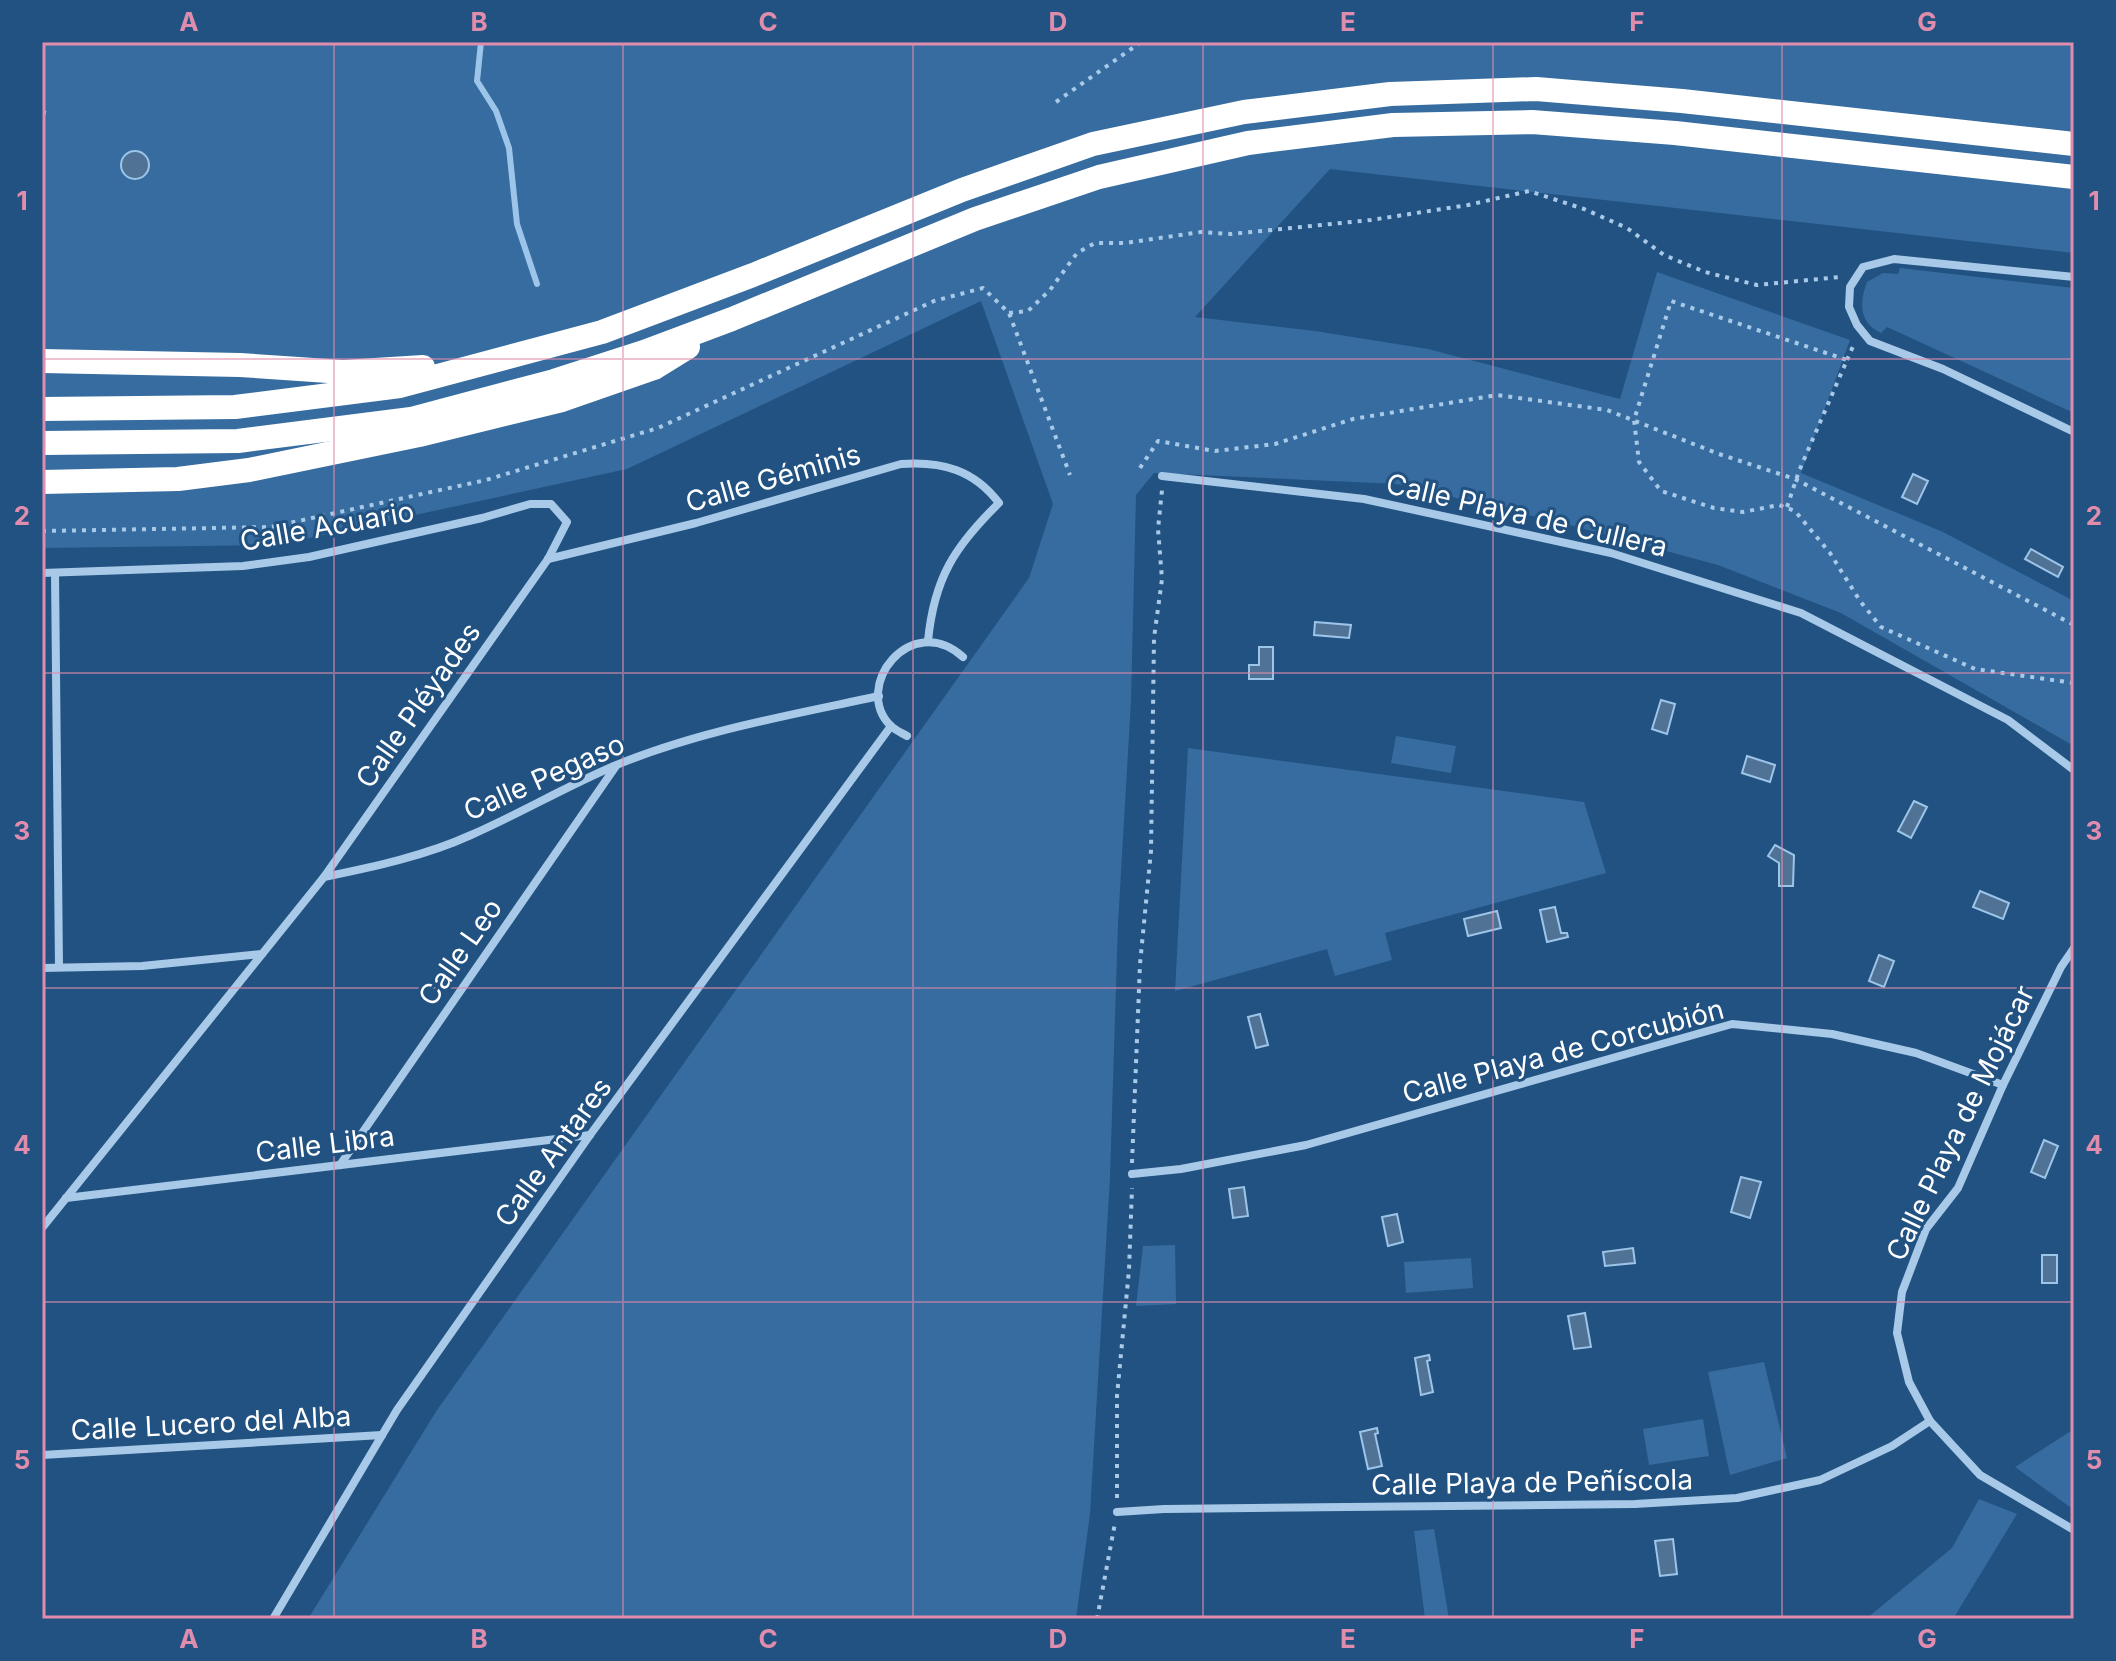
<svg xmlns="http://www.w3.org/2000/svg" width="2116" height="1661" viewBox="0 0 2116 1661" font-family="Inter,sans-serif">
<rect width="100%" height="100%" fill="#225281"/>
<g fill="#366c9f">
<path d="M42,42H2074V253L1330,169L1195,317L1315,331L1428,349L1620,399L1657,272L1850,340L1801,473L1943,532L2074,601V746L1841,613L1718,565L1566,524L1397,484L1154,473L1136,495L1131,701L1118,924L1110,1177L1090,1514L1076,1619H308L437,1410L1029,578L1053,504L981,301L627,469L277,545L42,548Z"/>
<path d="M1900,268L2074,288V413L1887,327L1881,333C1859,323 1859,303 1867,282L1883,273L1898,274Z"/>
<path d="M1396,736L1456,746L1451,773L1391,763Z"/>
<path d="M1188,748L1584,802L1606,873L1385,933L1392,960L1335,976L1327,949L1175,991Z"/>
<path d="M1175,1245L1176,1304L1136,1306L1143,1246Z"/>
<path d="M1471,1258L1473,1288L1406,1293L1404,1262Z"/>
<path d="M1764,1362L1787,1458L1730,1475L1708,1372Z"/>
<path d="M1703,1419L1709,1456L1649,1465L1643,1429Z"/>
<path d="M2074,1429V1510L2015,1467Z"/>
<path d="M1979,1499L2017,1514L1953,1619H1866L1952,1548Z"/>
<path d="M1434,1529L1449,1619H1425L1414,1531Z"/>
</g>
<g fill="#507395" stroke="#9cc5e9" stroke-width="2">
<circle cx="135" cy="165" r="14"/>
<path d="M1913,474L1928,481L1917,504L1902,497Z"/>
<path d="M2031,549L2063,567L2058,577L2025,559Z"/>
<path d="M1315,622L1351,625L1349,638L1314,635Z"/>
<path d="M1259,647H1273V679H1249V665H1259Z"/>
<path d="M1661,700L1675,704L1667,734L1652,729Z"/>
<path d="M1747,756L1775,765L1770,782L1742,773Z"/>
<path d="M1914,801L1927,807L1911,838L1898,831Z"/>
<path d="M1775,845L1794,855L1793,886H1779V863L1768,856Z"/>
<path d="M1980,891L2009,903L2003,919L1973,907Z"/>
<path d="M1555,907L1561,933H1567L1568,937L1547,942L1540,910Z"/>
<path d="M1497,911L1501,928L1468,936L1464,919Z"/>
<path d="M1879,955L1894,961L1884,987L1869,981Z"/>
<path d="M1260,1014L1268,1045L1256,1048L1248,1017Z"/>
<path d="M2044,1140L2058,1146L2045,1178L2031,1172Z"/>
<path d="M1741,1177L1761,1182L1750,1218L1731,1212Z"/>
<path d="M1244,1187L1248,1216L1233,1218L1229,1189Z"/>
<path d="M1397,1214L1403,1242L1388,1246L1382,1217Z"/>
<path d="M1633,1248L1635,1263L1605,1266L1603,1252Z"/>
<rect x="2042" y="1255" width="15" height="28"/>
<path d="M1585,1313L1591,1347L1574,1349L1568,1316Z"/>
<path d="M1429,1355L1430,1360L1427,1361L1433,1392L1421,1395L1415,1358Z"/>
<path d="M1377,1428L1378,1433L1375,1434L1382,1466L1368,1469L1360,1432Z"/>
<path d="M1673,1539L1677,1574L1660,1576L1655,1541Z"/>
</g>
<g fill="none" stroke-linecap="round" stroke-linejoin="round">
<path stroke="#9cc5e9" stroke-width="6" d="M481,42L477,81L496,111L509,148L517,224L537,284"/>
<g stroke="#a8cae8" stroke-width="4" stroke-dasharray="4 6" stroke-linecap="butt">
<path d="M1056,102L1141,42"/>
<path d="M42,112L46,113"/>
<path d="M1009,313L1028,311L1050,290L1077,253L1095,243H1125L1201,232L1231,234L1371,220L1468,205L1529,191L1584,209L1627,228L1664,255L1705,272L1757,285L1840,277"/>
<path d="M1847,360L1854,344"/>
<path d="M1140,468L1158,441L1215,451L1275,444L1353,419L1497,395L1607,410L1719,454L1795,479L2074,625"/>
<path d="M1787,507L1799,471L1847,360L1671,301L1634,420L1639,462L1661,491L1714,508L1743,512L1779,505L1795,511L1830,553L1860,601L1881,627L1975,669L2074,683"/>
<path d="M42,531L271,527L486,480L658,428L934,301L983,288L1009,313L1070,475"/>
<path d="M1132,1163L1140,964L1151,851L1154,638L1162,579L1158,529L1162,490"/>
<path d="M1117,1498V1396L1129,1270L1132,1188"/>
<path d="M1097,1619L1115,1523"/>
</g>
<g stroke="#a8cae8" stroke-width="8">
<path d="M2074,277L1894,259L1863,267L1850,287L1849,307L1857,325L1870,341L1943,369L2074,432"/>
<path d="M1162,476L1364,499L1470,522L1611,553L1801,613L2008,720L2074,770"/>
<path d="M548,559L696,523L901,464C942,461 974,470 999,503C955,546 934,578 928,641"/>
<path d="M42,573L243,566L309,557L482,518L530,504H551L567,522L548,559L324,877"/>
<path d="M55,573L59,967"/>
<path d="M907,736C902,733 895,730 891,726C851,687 911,610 963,657"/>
<path d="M2074,948L2061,967L2003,1085L1958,1188L1926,1229L1902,1292L1897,1333L1909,1382L1930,1421L1980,1475L2074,1530"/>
<path d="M42,968L142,966L262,954"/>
<path d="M340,1165L616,766"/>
<path d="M1132,1174L1181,1169L1306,1145L1732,1024L1832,1034L1916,1053L2003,1085"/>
<path d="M66,1198L590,1135"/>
<path d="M42,1228L324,877C373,867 425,856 471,835C519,814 565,787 614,766C698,731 791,715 879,696"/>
<path d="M42,1455L382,1435"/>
<path d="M1117,1512L1164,1509L1635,1504L1737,1498L1820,1480L1892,1446L1930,1421"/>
<path d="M273,1619L397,1410L590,1135L891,726"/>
</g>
<g stroke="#fff" stroke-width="24">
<path d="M42,361L240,365L343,372L423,367"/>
<path d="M42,409L235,407L400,386L602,332L753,275L962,190L1093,144L1244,112L1390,94L1536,89L1682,101L2074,144"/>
<path d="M42,443L238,441L411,419L554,381L644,352L732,319L975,219L1099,177L1248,143L1393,125L1532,122L1675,133L2074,177"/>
<path d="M42,482L178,479L249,470L419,435L562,400L654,368L688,347"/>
</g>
</g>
<path fill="none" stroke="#e08cad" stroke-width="2" stroke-opacity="0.55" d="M334,42V1619M623,42V1619M913,42V1619M1203,42V1619M1493,42V1619M1782,42V1619M42,359H2074M42,673H2074M42,988H2074M42,1302H2074"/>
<g text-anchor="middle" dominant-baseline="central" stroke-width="6" stroke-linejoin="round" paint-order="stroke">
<g font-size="28" fill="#fff" stroke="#225281">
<text transform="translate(773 478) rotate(-16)">Calle Géminis</text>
<text transform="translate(1527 515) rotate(13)">Calle Playa de Cullera</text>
<text transform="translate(327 526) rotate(-10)">Calle Acuario</text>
<text transform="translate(418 705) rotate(-55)">Calle Pléyades</text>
<text transform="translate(544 777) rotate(-24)">Calle Pegaso</text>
<text transform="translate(460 952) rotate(-55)">Calle Leo</text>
<text transform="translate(1563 1051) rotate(-15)">Calle Playa de Corcubión</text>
<text transform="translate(1960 1123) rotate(-64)">Calle Playa de Mojácar</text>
<text transform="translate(325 1144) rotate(-7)">Calle Libra</text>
<text transform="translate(553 1152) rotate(-54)">Calle Antares</text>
<text transform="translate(211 1423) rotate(-3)">Calle Lucero del Alba</text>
<text transform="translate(1532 1482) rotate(-1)">Calle Playa de Peñíscola</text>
</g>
</g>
<rect width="2116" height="1661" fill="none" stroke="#225281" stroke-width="88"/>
<rect x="44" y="44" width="2028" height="1573" fill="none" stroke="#e08cad" stroke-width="3"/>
<g font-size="26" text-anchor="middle" font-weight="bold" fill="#e08cad">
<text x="189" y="31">A</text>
<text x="479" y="31">B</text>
<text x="768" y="31">C</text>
<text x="1058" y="31">D</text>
<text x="1348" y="31">E</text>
<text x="1637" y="31">F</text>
<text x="1927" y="31">G</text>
<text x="22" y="210">1</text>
<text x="2094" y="210">1</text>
<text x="22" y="525">2</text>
<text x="2094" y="525">2</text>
<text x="22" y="840">3</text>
<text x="2094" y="840">3</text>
<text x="22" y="1154">4</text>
<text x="2094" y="1154">4</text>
<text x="22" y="1469">5</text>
<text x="2094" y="1469">5</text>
<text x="189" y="1648">A</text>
<text x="479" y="1648">B</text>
<text x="768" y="1648">C</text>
<text x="1058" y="1648">D</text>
<text x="1348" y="1648">E</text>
<text x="1637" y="1648">F</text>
<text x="1927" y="1648">G</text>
</g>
</svg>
